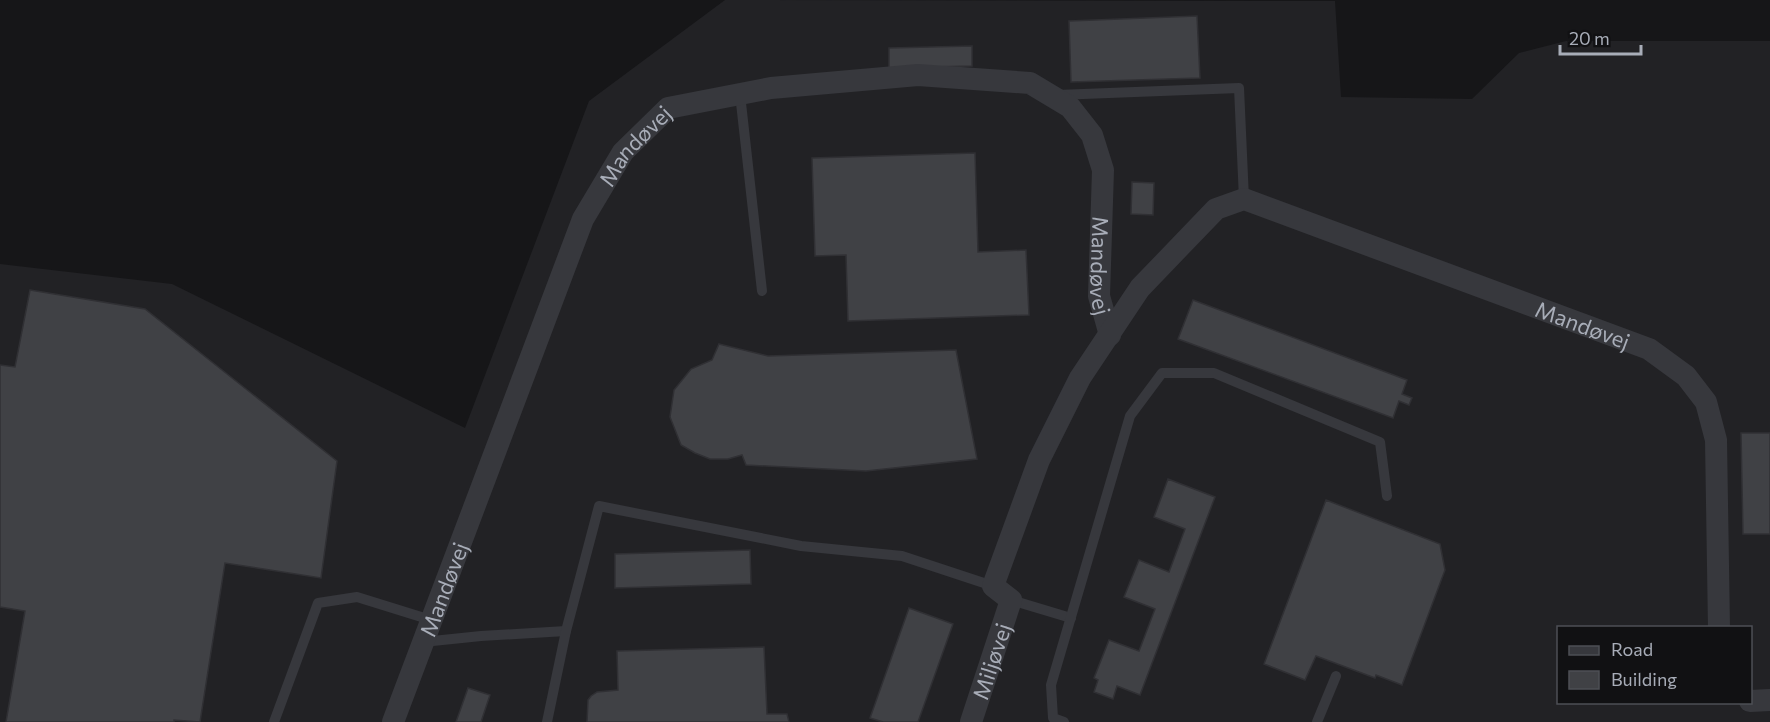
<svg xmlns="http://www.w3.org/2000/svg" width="1770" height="722" viewBox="0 0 1770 722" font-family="Commissioner,sans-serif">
<rect width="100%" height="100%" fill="#161618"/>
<path fill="#222225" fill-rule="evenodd" d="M725,0L1335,1L1341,97L1472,99L1519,53L1566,41H1770V722H0V264L172,284L465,428L589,101ZM1558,628H1750V702H1558Z"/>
<g fill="#404145" stroke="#303034" stroke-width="1.5">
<path d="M1197,16L1200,78L1071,82L1069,21Z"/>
<path d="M972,46V66L889,68V48Z"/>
<path d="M975,153L978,252L1026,250L1029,315L848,321L846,255L815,256L812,158Z"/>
<path d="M1132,182L1154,183L1153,215L1131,214Z"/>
<path d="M30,290L145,309L337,461L321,578L225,563L200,722L174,720V722H6L25,611L0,607V365L15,367Z"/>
<path d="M1193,300L1407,380L1402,394L1412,398L1409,405L1399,401L1393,418L1178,339Z"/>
<path d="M719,344L768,356L956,350L977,459L866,471L746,465L742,455L728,459H710L695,453L681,445L670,417L674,390L691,369L712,360Z"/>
<path d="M1741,433H1770V534H1743Z"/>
<path d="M1168,479L1215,497L1140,695L1117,686L1113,699L1094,692L1098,680L1094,678L1109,640L1139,651L1155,609L1124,597L1139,560L1169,572L1185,529L1154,517Z"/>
<path d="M1326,500L1440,544L1445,570L1402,685L1376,675L1375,678L1316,656L1305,680L1264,664Z"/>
<path d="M750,550L751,584L615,588V554Z"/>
<path d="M909,608L953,624L918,722H883L870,718Z"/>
<path d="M764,647L767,714H787L789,722H587L588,700L591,696L597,692L618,690L617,651Z"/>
<path d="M468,688L490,695L481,722H456Z"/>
</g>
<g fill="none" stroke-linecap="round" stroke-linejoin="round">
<g stroke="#37383d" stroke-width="10">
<path d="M740,94L762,291"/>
<path d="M1057,95L1239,88L1244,199"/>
<path d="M1011,600L1071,618"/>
<path d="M423,642L481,636L566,631"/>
<path d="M274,722L318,603L357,597L431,620"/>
<path d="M547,722L566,631L599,506L801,546L902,556L993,586"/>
<path d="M1064,722L1053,718L1051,685L1130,416L1162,373H1214L1380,442L1387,496"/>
<path d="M1317,722L1336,676"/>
</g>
<g stroke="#37383d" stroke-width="22">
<path d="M1750,701L1770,700"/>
<path id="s1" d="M393,722L583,219L623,152L668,108L771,88L918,75L1030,83L1070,107L1092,135L1103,170L1099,296L1110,335"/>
<path id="s2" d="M971,722L1011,600L993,586L1039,460L1080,378L1140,288L1216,209L1244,199L1649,349L1686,376L1706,402L1716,440L1719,628"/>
</g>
</g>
<g text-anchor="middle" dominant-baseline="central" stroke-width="5" stroke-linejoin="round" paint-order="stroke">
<g font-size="22" fill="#a8adb8" stroke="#111113">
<text stroke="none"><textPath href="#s1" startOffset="628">Mandøvej</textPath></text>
<text stroke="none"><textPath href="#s1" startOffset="1258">Mandøvej</textPath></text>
<text stroke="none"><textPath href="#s2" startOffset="986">Mandøvej</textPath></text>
<text stroke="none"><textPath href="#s1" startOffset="142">Mandøvej</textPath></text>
<text stroke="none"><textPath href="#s2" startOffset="64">Miljøvej</textPath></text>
</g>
</g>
<rect x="1557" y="626" width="195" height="78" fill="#111113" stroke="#4d4f55" stroke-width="1.5"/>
<rect x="1569" y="646" width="30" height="9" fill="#37383d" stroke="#4d4f55" stroke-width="1.5"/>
<text x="1611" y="656" font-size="18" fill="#a8adb8">Road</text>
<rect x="1569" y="671" width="30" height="18" fill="#404145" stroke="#4d4f55" stroke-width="1.5"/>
<text x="1611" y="686" font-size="18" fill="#a8adb8">Building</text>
<path d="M1560 45v9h81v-9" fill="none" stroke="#a8adb8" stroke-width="3"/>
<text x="1569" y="45" font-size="18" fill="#a8adb8" stroke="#111113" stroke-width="4.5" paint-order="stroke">20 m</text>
</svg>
